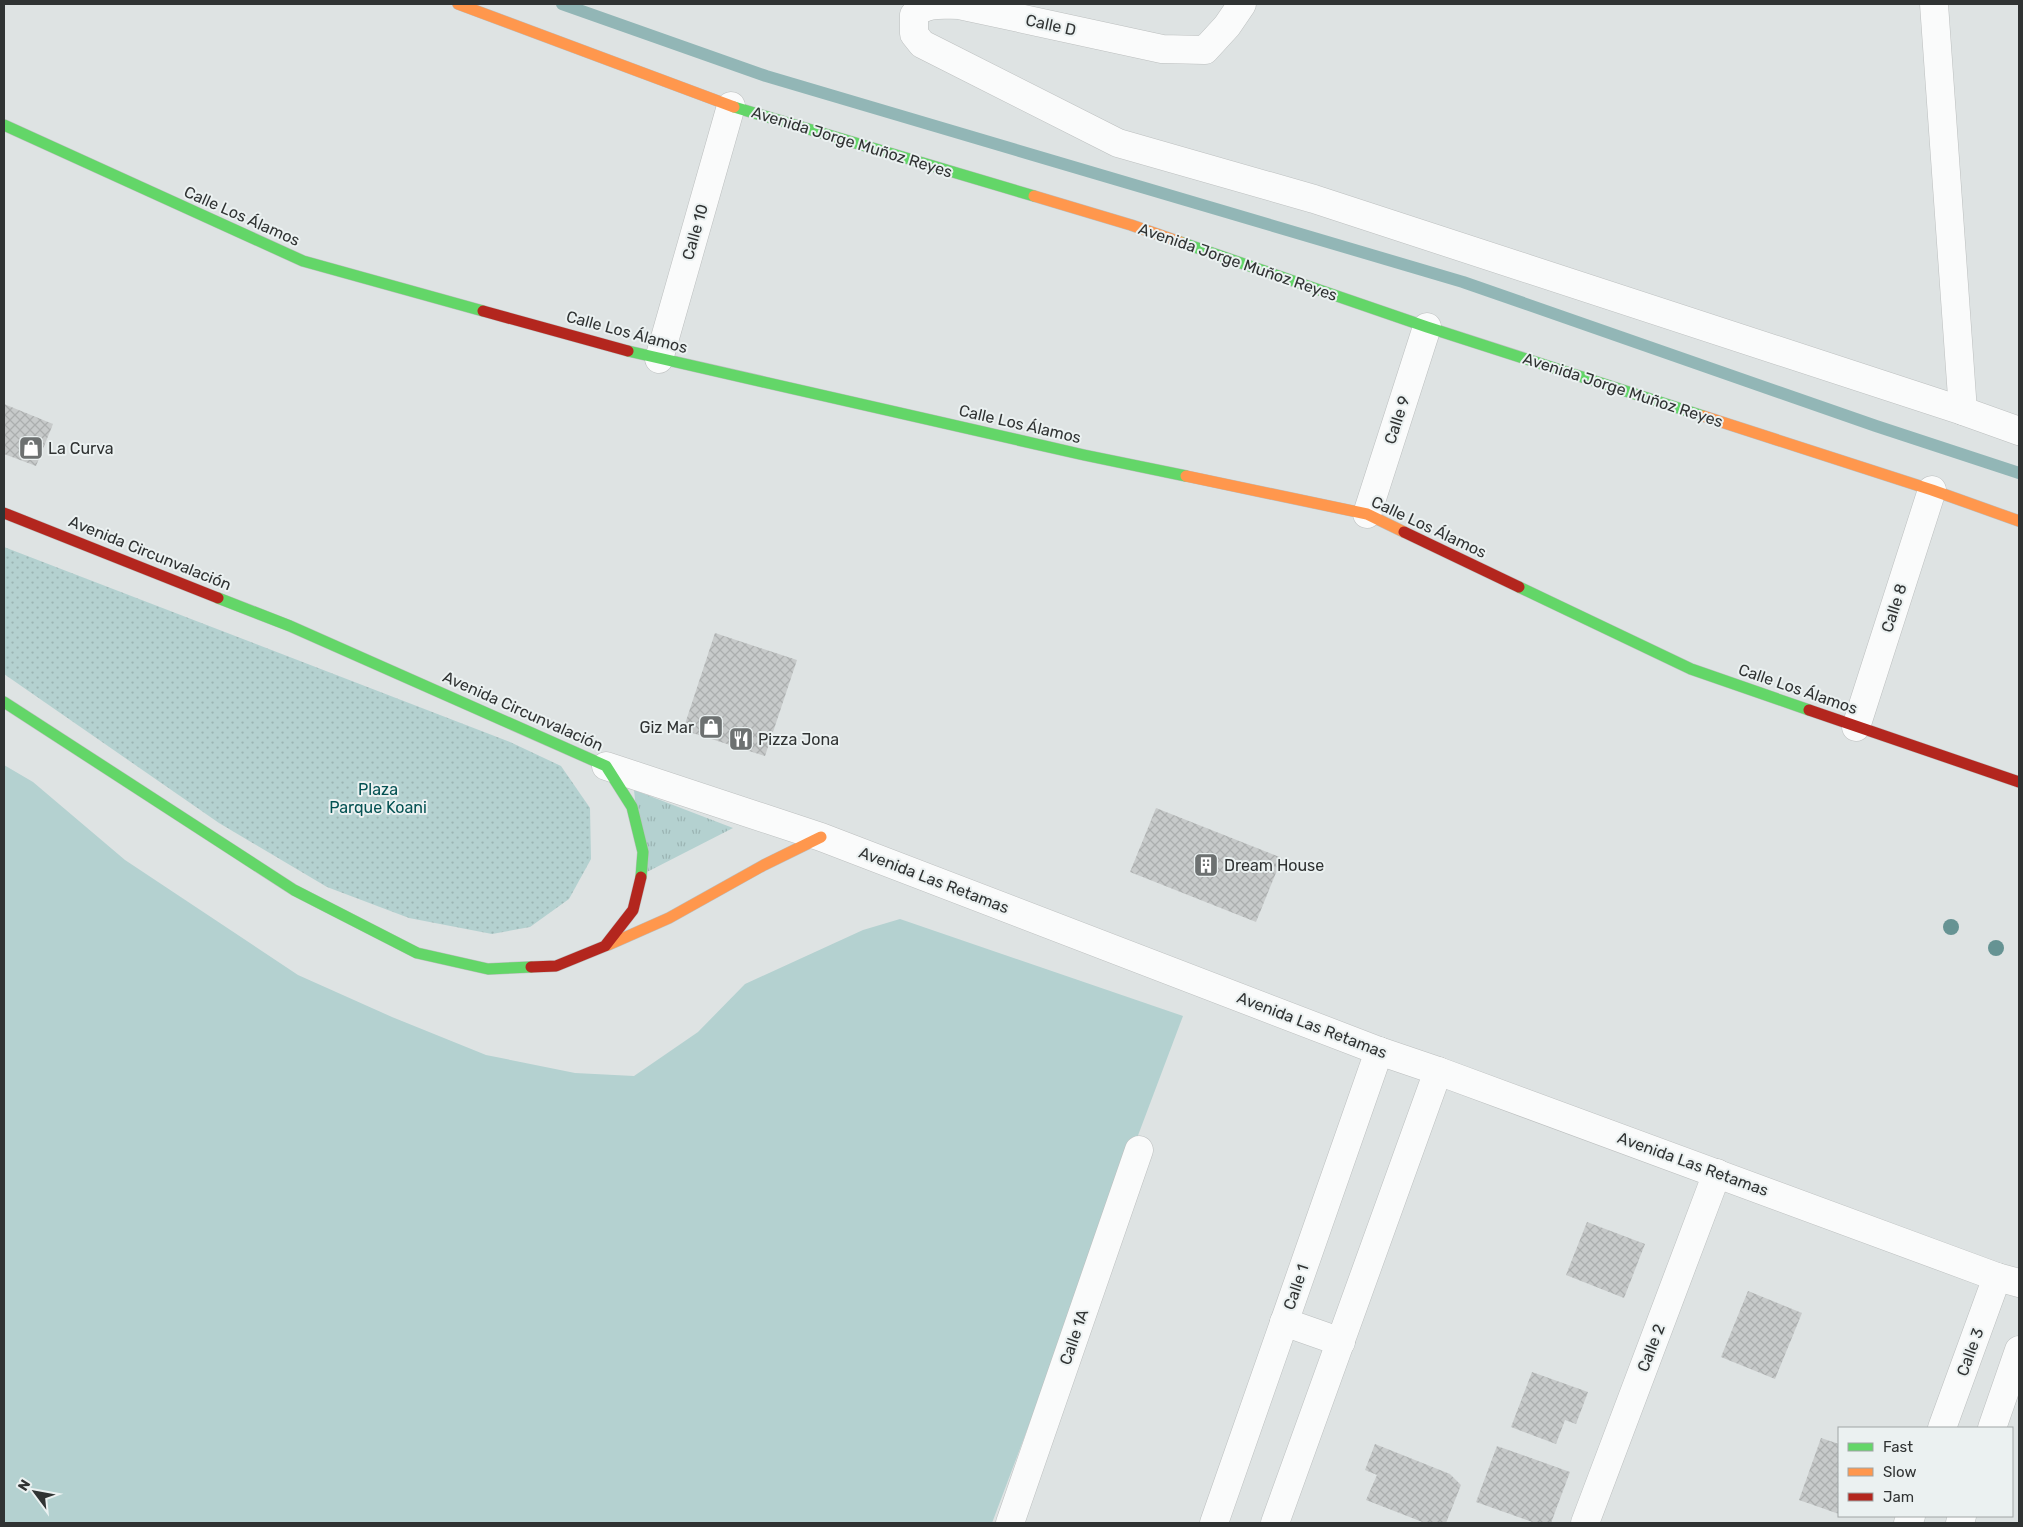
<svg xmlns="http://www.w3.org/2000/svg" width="2023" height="1527" viewBox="0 0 2023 1527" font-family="Rubik,sans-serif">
<defs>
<pattern id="grass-tufts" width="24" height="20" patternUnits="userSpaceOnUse" patternTransform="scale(1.25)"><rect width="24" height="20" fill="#b4d1d0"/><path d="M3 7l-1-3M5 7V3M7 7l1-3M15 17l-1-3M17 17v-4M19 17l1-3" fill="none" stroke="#9bb4b3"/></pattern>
<pattern id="park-dots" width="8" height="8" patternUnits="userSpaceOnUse" patternTransform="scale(1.25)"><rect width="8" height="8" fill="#b4d1d0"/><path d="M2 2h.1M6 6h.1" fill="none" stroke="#9bb4b3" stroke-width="1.8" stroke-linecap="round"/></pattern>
<pattern id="building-cross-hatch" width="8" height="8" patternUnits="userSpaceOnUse" patternTransform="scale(1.25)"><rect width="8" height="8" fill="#c7caca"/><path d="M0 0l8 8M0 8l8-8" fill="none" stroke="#abaeae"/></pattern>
</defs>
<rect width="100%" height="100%" fill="#dee3e3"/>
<path fill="url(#grass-tufts)" d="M634,790L733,828L643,874Z"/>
<path fill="url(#park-dots)" d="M4,547L510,742L561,766L590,808L591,859L569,899L530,927L492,934L409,918L327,887L219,823L4,674Z"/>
<path fill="#b4d1d0" d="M4,765L33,782L125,860L298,975L392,1017L486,1055L575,1073L634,1076L698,1032L745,984L863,930L900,919L1183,1016L992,1523H4Z"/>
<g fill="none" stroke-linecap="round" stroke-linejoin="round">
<path stroke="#92b6b6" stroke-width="12" d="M562,4L766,76L1463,282L1876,426L2019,473"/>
</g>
<g fill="url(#building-cross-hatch)">
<path d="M4,404L53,424L36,466L4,454Z"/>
<path d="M715,633L797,660L765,756L683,730Z"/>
<path d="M1156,808L1282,858L1256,922L1130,872Z"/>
<path d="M1587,1222L1645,1244L1624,1298L1566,1275Z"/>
<path d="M1748,1291L1802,1313L1775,1379L1721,1357Z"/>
<path d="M1532,1372L1588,1392L1576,1424L1565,1420L1556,1444L1511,1427Z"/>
<path d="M1821,1438L1839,1444V1514L1799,1500Z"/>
<path d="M1375,1444L1450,1474L1461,1485L1446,1523H1425L1366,1500L1377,1475L1365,1470Z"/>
<path d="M1497,1446L1570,1472L1551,1523H1535L1476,1502Z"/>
</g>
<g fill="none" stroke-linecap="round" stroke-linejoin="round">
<defs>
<g id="street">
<path d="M1242,4L1227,26L1205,50L1162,49L959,5C943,5 925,2 914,15V34L922,44L1118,143L1314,199L1963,411L2019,431"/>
<path d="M1934,4L1963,411"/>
<path d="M659,359L731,106"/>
<path d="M1367,514L1427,327"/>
<path d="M1856,727L1932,490"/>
<path d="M606,766L821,837L1379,1051L1438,1071L1997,1277L2019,1283"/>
<path d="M1284,1322L1341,1342"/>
<path d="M1942,1428L1997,1277"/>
<path d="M1992,1428L2019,1350"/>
<path d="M1010,1523L1139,1150"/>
<path d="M1214,1523L1379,1051"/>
<path d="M1275,1523L1438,1071"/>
<path d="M1585,1523L1717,1173"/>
<path d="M1908,1523L1911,1516"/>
<path d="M1960,1523L1962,1516"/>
</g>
<g id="fast">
<path d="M734,107L1034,196"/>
<path d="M4,125L303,261L483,311"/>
<path d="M1180,242L1427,327L1703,416"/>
<path d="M628,351L1084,455L1186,476"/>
<path d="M1519,587L1691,669L1809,710"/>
<path d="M218,598L290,626L606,766L632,807L643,852L641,877"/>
<path d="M4,702L294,890L417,953L488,969L531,967"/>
</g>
<g id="slow">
<path d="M458,4L734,107"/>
<path d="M1034,196L1131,225L1180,242"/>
<path d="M1703,416L1932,490L2019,521"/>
<path d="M1186,476L1367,514L1404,532"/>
<path d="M608,945L669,918L764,865L821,837"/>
</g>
<g id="jam">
<path d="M483,311L628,351"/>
<path d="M4,513L218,598"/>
<path d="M1404,532L1519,587"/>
<path d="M1809,710L2019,782"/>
<path d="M531,967L556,966L605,946L633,910L641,877"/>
</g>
</defs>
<use href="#street" stroke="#bcbfbf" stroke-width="29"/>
<use href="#fast" stroke="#bcbfbf" stroke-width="12"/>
<use href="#slow" stroke="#bcbfbf" stroke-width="12"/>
<use href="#jam" stroke="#bcbfbf" stroke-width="12"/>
<use href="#street" stroke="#fafbfb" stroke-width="28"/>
<use href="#fast" stroke="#63d668" stroke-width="11"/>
<use href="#slow" stroke="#ff974d" stroke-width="11"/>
<use href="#jam" stroke="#b3261e" stroke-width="11"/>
</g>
<g fill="#669393">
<circle cx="1951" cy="927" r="8"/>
<circle cx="1996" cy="948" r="8"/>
</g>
<defs>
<symbol id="shop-square" viewBox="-11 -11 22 22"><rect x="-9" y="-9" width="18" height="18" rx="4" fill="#6d7171" stroke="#ebf1f1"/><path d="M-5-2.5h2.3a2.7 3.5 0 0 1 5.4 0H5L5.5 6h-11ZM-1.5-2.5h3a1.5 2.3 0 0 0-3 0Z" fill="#fff"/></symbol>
<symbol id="restaurant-square" viewBox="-11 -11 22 22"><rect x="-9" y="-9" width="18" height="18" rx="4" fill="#6d7171" stroke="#ebf1f1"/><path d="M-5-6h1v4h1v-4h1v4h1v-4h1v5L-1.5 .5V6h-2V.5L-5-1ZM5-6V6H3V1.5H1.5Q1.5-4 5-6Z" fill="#fff"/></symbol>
<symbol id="building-square" viewBox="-11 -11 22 22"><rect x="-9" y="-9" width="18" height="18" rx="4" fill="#6d7171" stroke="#ebf1f1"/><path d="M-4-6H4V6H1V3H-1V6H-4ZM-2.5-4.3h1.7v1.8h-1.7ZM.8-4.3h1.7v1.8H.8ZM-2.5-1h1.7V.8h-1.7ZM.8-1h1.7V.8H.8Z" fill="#fff"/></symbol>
</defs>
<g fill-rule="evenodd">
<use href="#shop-square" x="17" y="434" width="28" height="28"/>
<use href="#shop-square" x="697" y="713" width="28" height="28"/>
<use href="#restaurant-square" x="727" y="725" width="28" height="28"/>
<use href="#building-square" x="1192" y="851" width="28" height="28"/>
</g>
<g text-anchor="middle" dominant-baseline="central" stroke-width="4" stroke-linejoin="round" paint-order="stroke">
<g font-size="16" fill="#303333" stroke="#ebf1f1">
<text transform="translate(1051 25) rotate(12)">Calle D</text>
<text transform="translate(852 142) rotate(17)">Avenida Jorge Muñoz Reyes</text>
<text transform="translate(242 216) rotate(24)">Calle Los Álamos</text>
<text transform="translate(695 232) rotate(-74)">Calle 10</text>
<text transform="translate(1238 262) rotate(19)">Avenida Jorge Muñoz Reyes</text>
<text transform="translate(627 332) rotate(15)">Calle Los Álamos</text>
<text transform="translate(1623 390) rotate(18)">Avenida Jorge Muñoz Reyes</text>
<text transform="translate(1397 420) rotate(-72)">Calle 9</text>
<text transform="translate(1020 424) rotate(13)">Calle Los Álamos</text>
<text transform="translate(1429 527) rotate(25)">Calle Los Álamos</text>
<text transform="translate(150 553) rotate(22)">Avenida Circunvalación</text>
<text transform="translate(1894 608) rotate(-72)">Calle 8</text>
<text transform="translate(1798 689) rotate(19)">Calle Los Álamos</text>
<text transform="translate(523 711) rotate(24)">Avenida Circunvalación</text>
<text transform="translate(934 880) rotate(21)">Avenida Las Retamas</text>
<text transform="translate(1312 1025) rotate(21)">Avenida Las Retamas</text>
<text transform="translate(1693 1164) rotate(20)">Avenida Las Retamas</text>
<text transform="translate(1296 1287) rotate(-71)">Calle 1</text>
<text transform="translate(1074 1337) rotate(-71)">Calle 1A</text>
<text transform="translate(1651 1348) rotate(-69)">Calle 2</text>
<text transform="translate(1970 1352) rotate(-70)">Calle 3</text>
</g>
<g font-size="16" fill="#303333" stroke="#ebf1f1" text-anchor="start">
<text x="48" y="448">La Curva</text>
<text x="694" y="727" text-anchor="end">Giz Mar</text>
<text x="758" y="739">Pizza Jona</text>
<text x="1224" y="865">Dream House</text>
</g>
<g font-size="16" fill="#045152" stroke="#ebf1f1">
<text x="378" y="789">Plaza<tspan x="378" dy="18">Parque Koani</tspan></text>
</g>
</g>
<rect width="2023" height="1527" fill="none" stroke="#303333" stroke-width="10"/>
<rect x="1838" y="1427" width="175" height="90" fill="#ebf1f1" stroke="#a0a5a5"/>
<rect x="1848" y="1443" width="25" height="8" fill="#63d668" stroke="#a0a5a5"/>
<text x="1883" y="1452" font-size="15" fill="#303333">Fast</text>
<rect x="1848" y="1468" width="25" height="8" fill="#ff974d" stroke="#a0a5a5"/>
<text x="1883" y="1477" font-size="15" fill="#303333">Slow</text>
<rect x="1848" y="1493" width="25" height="8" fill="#b3261e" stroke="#a0a5a5"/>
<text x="1883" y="1502" font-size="15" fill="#303333">Jam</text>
<g transform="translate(35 1492) rotate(302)" stroke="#ebf1f1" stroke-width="4" paint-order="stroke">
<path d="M0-4L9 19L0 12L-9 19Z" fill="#303333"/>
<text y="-8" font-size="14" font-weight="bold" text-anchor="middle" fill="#303333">N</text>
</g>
</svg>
